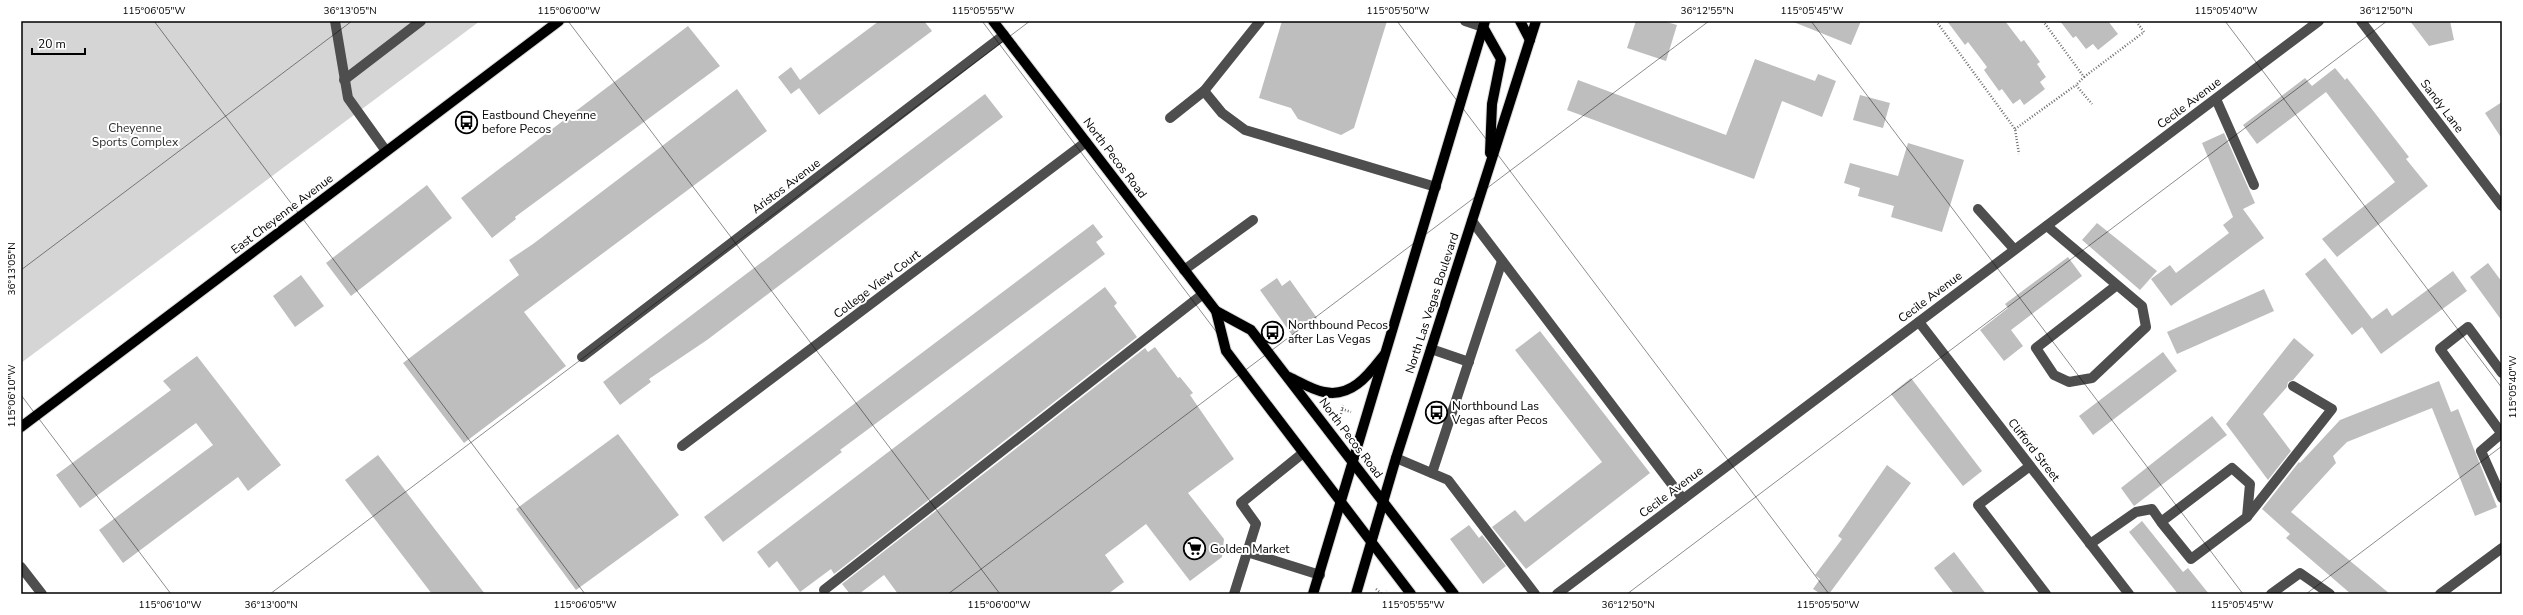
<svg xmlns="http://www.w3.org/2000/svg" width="2523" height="615" viewBox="0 0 2523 615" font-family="'Nunito Sans',sans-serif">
<rect width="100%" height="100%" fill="#fff"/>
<path fill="#d5d5d5" d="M21,21H480L21,363Z"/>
<g fill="#bebebe">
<path d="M879,21H924L932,31L819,115L799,88L791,94L778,77L791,67L800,80Z"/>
<path d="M1282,21H1387L1354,128L1341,135L1298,119L1291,108L1259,98Z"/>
<path d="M1636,21H1663L1677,25L1666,61L1627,48Z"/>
<path d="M1791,21H1861L1851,45Z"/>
<path d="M1947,21H2005L2021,42L2024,40L2040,62L2037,64L2046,77L2040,82L2045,89L2024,105L2020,99L2013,104L2002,89L1999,91L1984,70L1987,67L1968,42L1965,45Z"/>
<path d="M2060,21H2108L2118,34L2098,50L2093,44L2086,49L2076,36L2073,38Z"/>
<path d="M2410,21H2450L2454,40L2429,46Z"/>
<path d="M688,26L720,66L515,217L516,219L492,238L461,198Z"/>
<path d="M1755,59L1815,81L1818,74L1836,81L1822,117L1782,101L1754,179L1567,110L1578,80L1726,135Z"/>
<path d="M2335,68L2345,80L2347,78L2371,108L2409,157L2406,159L2428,186L2337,257L2322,239L2395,182L2326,92L2257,144L2243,125L2305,78L2312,86Z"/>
<path d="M737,89L767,131L524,312L566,366L464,443L403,363L519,275L509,260L533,244Z"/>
<path d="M985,94L1003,117L707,340L649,379L651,382L620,405L603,382Z"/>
<path d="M1860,95L1890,103L1883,128L1853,120Z"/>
<path d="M2502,102V139L2485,113Z"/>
<path d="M2224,133L2255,203L2243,209L2264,238L2171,306L2151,279L2170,265L2176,273L2229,233L2223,225L2233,217L2202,143Z"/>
<path d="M1908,143L1964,160L1942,232L1891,217L1894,206L1858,196L1860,188L1844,183L1850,163L1898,176Z"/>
<path d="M427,185L452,218L351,296L326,263Z"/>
<path d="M2097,223L2157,271L2140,290L2082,240Z"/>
<path d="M1093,224L1103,237L1096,242L1105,254L840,450L842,452L723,542L704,517Z"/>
<path d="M2068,257L2082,276L2011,330L2023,346L2004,361L1980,330L2008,308L2005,304Z"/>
<path d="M2325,258L2372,319L2387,308L2392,316L2453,271L2467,291L2381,354L2362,327L2352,335L2305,274Z"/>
<path d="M2488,263L2502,282V321L2470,277Z"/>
<path d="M301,275L324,306L295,327L273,296Z"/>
<path d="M1277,278L1282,286L1290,280L1317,318L1292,335L1260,290Z"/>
<path d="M1105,287L1117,303L1114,306L1137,337L834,574L831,569L800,592L777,561L769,568L757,552Z"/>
<path d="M2264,289L2274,311L2177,354L2167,332Z"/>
<path d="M1540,331L1650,473L1526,569L1492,527L1515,510L1525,522L1602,462L1515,350Z"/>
<path d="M2294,338L2314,355L2293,380L2288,382L2287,387L2263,414L2291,451L2268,480L2226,424Z"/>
<path d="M1155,347L1178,378L1180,377L1193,393L1190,395L1234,459L1188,493L1224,539L1222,557L1190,581L1146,524L1105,555L1124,582L1108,594H898L884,575L859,594H850L842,584L1145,348L1148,352Z"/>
<path d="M2163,352L2177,371L2093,435L2079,416Z"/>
<path d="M197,356L281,465L248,491L238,477L123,563L99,530L213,445L196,423L80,508L56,475L171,390L163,381Z"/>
<path d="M1911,378L1982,471L1963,486L1891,394Z"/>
<path d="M2439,381L2451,412L2458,409L2497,507L2475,516L2432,408L2347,442L2333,456L2336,463L2291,512L2390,594H2351L2286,538L2290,534L2262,509L2299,462L2300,463L2340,420Z"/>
<path d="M2212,416L2227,435L2134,506L2121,488Z"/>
<path d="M618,434L679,515L576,590L516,509Z"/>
<path d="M378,455L437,532L485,594H432L406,560L345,480Z"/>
<path d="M1887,465L1911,483L1829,594H1821L1813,589L1820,579L1815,575L1842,539L1838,536Z"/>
<path d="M2142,521L2183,572L2188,568L2209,594H2178L2129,532Z"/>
<path d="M1469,525L1479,538L1482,535L1506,566L1483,584L1450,539Z"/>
<path d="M1954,552L1973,577L1986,594H1954L1934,568Z"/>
</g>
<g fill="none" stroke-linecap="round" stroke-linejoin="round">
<defs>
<g id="major">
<path d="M993,21L1216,311L1226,351L1411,594"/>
<path d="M1520,21L1530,40"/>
<path d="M1483,27L1501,59L1492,104L1490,153"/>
<path d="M1216,311L1251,330L1454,594"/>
<path d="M1289,377C1300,382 1312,390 1324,392C1352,398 1369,374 1384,355"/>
<path d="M21,427L559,21"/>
<path d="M1313,594L1485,21"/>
<path d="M1356,594L1396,458L1536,21"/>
</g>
</defs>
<use href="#major" stroke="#dbdbdb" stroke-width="12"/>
<g stroke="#707070" stroke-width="2.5" stroke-dasharray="1 2" stroke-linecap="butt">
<path d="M1936,21L2015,129L2019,154"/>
<path d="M2043,21L2084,77L2076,85L2092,104"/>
<path d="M2084,77L2144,32L2136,21"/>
<path d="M2015,129L2076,85"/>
<path d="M1342,409L1351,412"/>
<path d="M1341,414L1343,405"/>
<path d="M1376,589L1382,594"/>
<path d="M1386,594L1387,591"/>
</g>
<g stroke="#4e4e4e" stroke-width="10">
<path d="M335,21L348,98L386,151"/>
<path d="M1465,21L1483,27"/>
<path d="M2361,21L2502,206"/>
<path d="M344,80L421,21"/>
<path d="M1204,91L1222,113L1245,130L1436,187"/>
<path d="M2216,99L2254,185"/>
<path d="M1170,118L1204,91L1260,21"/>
<path d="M1978,209L2014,249"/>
<path d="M1472,221L1683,499"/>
<path d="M2047,226L2142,306L2146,327L2092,378L2069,382L2054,375L2036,348L2117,285"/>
<path d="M1184,270L1253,220"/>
<path d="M1919,322L2129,594"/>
<path d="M1431,349L1469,362"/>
<path d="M582,357L1004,35"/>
<path d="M2502,433L2481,451L2502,498"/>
<path d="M2502,434L2440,349L2468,327L2502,373"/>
<path d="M682,446L1086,142"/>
<path d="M1396,458L1448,480L1535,594"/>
<path d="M2030,466L1978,505L2046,594"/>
<path d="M1432,473L1502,261"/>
<path d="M2247,517L2332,409L2293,386"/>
<path d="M2090,544L2136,512L2152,509L2161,522L2232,468L2250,484L2247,517L2191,559L2161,522"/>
<path d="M1247,552L1320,575"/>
<path d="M21,567L42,594"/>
<path d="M824,590L1203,294"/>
<path d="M1234,594L1256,524L1241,503L1303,453"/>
<path d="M1557,594L2319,21"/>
<path d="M2271,594L2300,573L2330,594"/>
<path d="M2440,594L2502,548"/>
</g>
<use href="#major" stroke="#000" stroke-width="10"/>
</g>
<path fill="none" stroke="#000" stroke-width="1" stroke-opacity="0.45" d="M154,21L585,594M568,21L1000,594M982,21L1414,594M1397,21L1829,594M1811,21L2243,594M2225,21L2502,388M21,270L352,21M21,395L171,594M270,594L1030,21M948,594L1709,21M1627,594L2387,21M2306,594L2502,446"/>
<defs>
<symbol id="bus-ring" viewBox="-11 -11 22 22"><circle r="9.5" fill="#fff" stroke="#000" stroke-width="1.5"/><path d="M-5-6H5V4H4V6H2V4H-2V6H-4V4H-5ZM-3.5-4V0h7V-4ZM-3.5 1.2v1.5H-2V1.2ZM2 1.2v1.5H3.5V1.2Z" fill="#000"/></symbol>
<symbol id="supermarket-ring" viewBox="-11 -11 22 22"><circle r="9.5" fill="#fff" stroke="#000" stroke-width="1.5"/><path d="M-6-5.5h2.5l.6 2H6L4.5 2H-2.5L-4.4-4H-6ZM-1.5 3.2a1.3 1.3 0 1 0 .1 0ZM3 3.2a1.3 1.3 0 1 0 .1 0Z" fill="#000"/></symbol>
</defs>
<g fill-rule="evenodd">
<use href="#bus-ring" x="454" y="110" width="25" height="25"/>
<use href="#bus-ring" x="1260" y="320" width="25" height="25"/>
<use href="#bus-ring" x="1424" y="400" width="25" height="25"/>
<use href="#supermarket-ring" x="1182" y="536" width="25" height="25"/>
</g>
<g text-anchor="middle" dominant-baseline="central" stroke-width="4" stroke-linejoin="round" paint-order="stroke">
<g font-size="12" fill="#000" stroke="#fff">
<text transform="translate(2189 103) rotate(-37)">Cecile Avenue</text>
<text transform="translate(2442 106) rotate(53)">Sandy Lane</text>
<text transform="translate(1115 158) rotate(53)">North Pecos Road</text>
<text transform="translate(786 186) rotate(-37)">Aristos Avenue</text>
<text transform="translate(282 214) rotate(-37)">East Cheyenne Avenue</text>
<text transform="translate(877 284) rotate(-37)">College View Court</text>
<text transform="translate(1930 297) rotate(-37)">Cecile Avenue</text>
<text transform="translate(1432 303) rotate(-72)">North Las Vegas Boulevard</text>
<text transform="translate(1351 438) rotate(53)">North Pecos Road</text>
<text transform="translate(2034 450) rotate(52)">Clifford Street</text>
<text transform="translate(1671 492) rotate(-37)">Cecile Avenue</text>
</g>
<g font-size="12" fill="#000" stroke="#fff" text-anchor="start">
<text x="482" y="115">Eastbound Cheyenne<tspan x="482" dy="14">before Pecos</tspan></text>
<text x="1288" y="325">Northbound Pecos<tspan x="1288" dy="14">after Las Vegas</tspan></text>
<text x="1452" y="406">Northbound Las<tspan x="1452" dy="14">Vegas after Pecos</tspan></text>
<text x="1210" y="549">Golden Market</text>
</g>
<g font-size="12" fill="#2c2c2c" stroke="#fff">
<text x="135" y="128">Cheyenne<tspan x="135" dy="14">Sports Complex</tspan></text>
</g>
</g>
<rect width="2523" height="615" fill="none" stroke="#ffffff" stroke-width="44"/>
<path d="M32 48v6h53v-6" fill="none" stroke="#000000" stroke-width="2"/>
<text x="38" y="48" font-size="12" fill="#000000" stroke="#ffffff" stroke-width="3" paint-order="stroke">20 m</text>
<rect x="22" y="22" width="2479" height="571" fill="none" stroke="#000" stroke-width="1.5"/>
<g font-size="10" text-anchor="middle" fill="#000">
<text x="154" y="14">115°06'05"W</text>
<text x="350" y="14">36°13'05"N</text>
<text x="569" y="14">115°06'00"W</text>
<text x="983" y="14">115°05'55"W</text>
<text x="1398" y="14">115°05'50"W</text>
<text x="1707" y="14">36°12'55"N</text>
<text x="1812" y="14">115°05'45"W</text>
<text x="2226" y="14">115°05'40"W</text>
<text x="2386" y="14">36°12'50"N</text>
<text transform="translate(11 269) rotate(-90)" y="4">36°13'05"N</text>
<text transform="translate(2512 387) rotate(-90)" y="4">115°05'40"W</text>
<text transform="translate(11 396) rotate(-90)" y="4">115°06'10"W</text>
<text x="170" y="608">115°06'10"W</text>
<text x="271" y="608">36°13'00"N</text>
<text x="585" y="608">115°06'05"W</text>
<text x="999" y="608">115°06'00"W</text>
<text x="1413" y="608">115°05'55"W</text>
<text x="1628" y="608">36°12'50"N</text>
<text x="1828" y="608">115°05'50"W</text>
<text x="2242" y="608">115°05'45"W</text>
</g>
</svg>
